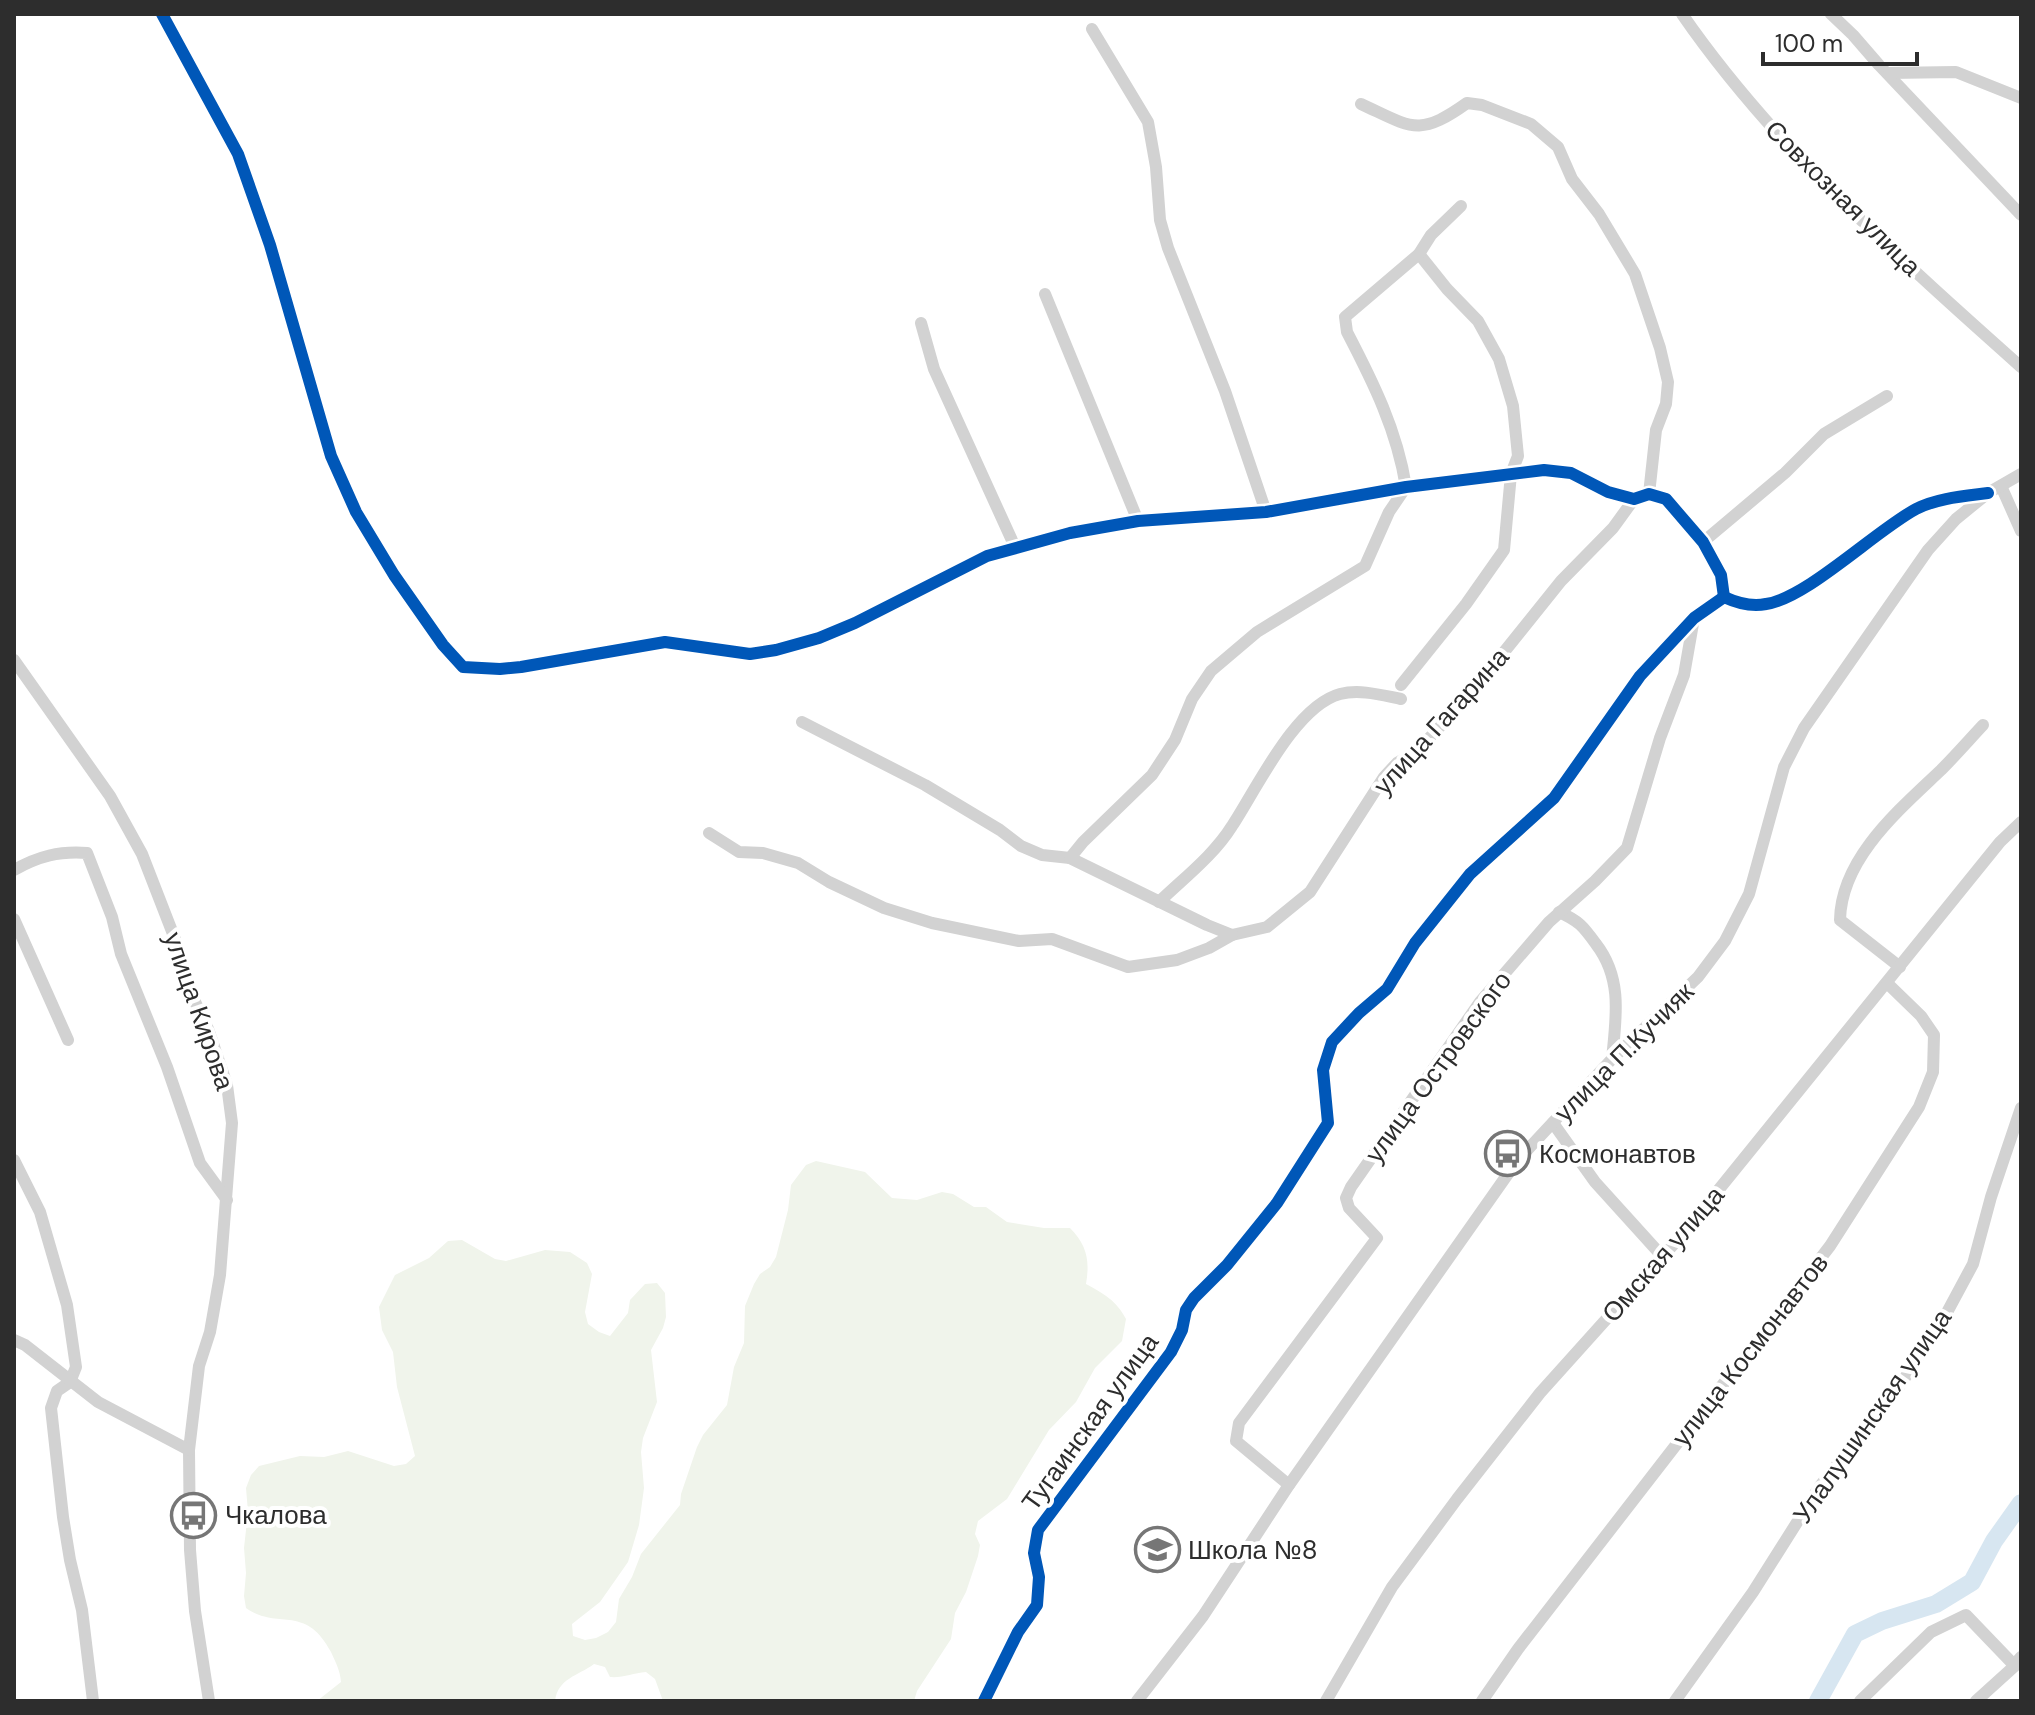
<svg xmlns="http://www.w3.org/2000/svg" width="2035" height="1715" viewBox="0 0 2035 1715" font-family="'DM Sans',sans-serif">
<rect width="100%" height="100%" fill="#fff"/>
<path fill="#f0f4eb" d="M816,1161L865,1172L892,1198L917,1200L942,1192L953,1194L974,1207H986L1007,1222L1044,1228H1070C1087,1245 1090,1261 1086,1284C1104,1294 1116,1300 1126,1319L1122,1341L1095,1368L1076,1402L1049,1430L1007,1499L978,1521L975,1534L980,1545L978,1556L966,1592L955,1613L951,1639L917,1691L914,1701H663L655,1679L646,1672C633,1673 623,1678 610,1677L605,1667L594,1664C578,1676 558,1678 555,1701H317L341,1682C340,1670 336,1663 331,1652C305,1603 278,1631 246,1608L244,1596L246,1573L244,1548L248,1512L246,1488L251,1475L259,1466L300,1456L324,1457L348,1451L394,1466L406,1464L415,1456L397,1387L393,1352L382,1330L379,1307L395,1275L429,1258L448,1241L462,1240L495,1259L506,1261L545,1250L570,1252L587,1263L592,1274L585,1312L588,1324L599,1332L610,1336L628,1313L630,1300L645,1284L657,1283L665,1293L666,1317L663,1328L651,1350L657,1402L643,1438L641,1452L644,1488L639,1525L628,1562L600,1602L572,1624L573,1636L585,1640L596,1638L608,1632L616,1622L619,1599L632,1577L641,1554L680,1505L681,1494L697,1447L703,1435L727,1405L734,1367L744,1343L745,1306L754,1284L760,1274L770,1267L776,1257L788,1210L791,1185L806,1165Z"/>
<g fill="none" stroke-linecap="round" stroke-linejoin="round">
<path stroke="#d7e6f1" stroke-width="18" d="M1818,1701L1855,1634L1882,1621L1936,1604L1972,1582L1994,1541L2021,1503"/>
<g stroke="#d2d2d2" stroke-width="12">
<path d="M162,14L238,154L270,245L331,456L356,512L394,575L443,645L463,667L500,669L521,667L665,642L750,654L776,650L819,638L855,623L987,556L1070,533L1138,521L1266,512L1406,487L1544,470L1571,473L1608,492L1634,499L1649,494L1666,499L1703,542L1721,575L1724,597"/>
<path d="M1682,14C1773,146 1902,261 2021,367"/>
<path d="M1831,14L1853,35L1879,65L2021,215"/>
<path d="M1092,29L1148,122L1156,167L1160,220L1168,248L1225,391L1266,512"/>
<path d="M1889,73L1956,72L2021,98"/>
<path d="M1361,104C1411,127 1418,138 1467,103L1482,105L1531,124L1558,147L1572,179L1599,214L1635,274L1660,348L1668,382L1666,404L1656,430L1649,494"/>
<path d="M1045,294L1138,521"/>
<path d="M921,323L934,369L1015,547"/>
<path d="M2001,486L2021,531"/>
<path d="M1703,542L1785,473L1824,434L1887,396"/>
<path d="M14,660L110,796L142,854L175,939L188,987L208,1029L227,1085L232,1123L220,1275L210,1332L199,1366L189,1450L190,1550L195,1611L209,1701"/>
<path d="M1401,685L1466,604L1504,550L1511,474L1518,456L1513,406L1499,359L1478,321L1447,289L1419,254"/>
<path d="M802,722L925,785L1000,830L1021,846L1042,855L1070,858L1207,925L1232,935L1267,927L1310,892L1384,777L1397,763L1416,752L1467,698L1561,581L1613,528L1634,499"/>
<path d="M709,833L739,852L763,853L798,863L829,882L884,908L932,923L1019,941L1052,939L1128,967L1177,960L1209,948L1232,935"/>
<path d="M1070,858L1083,842L1152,775L1175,740L1192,699L1211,671L1257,632L1365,566L1389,512L1406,487C1397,430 1373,382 1347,332L1345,317L1419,254L1431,235L1461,206"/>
<path d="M14,870C39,856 59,851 87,853L112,917L121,954L167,1067L200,1163L227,1200"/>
<path d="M1159,902C1184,878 1214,855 1232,826C1256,790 1295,706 1340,694C1360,689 1381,695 1401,699"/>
<path d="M1559,912C1579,921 1583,926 1596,944C1623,979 1616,1018 1612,1059"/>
<path d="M14,919L68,1040"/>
<path d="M1900,967L1840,920C1841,858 1900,809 1941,770C1955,756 1969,740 1983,725"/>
<path d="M1553,1123L1595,1182L1662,1256"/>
<path d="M14,1160L40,1212L67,1305L76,1367L70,1382L57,1391L51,1408L63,1517L70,1560L82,1610L93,1701"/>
<path d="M14,1340L25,1345L98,1402L189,1450"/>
<path d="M1289,1485L1236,1441L1239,1423L1377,1238L1349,1208L1346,1198L1351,1187L1480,1002L1549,922L1595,881L1627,848L1660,738L1684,675L1694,618"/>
<path d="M984,1701L1018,1632L1037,1605L1039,1577L1034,1553L1038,1530L1171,1352L1182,1330L1186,1310L1194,1298L1227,1265L1277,1203L1328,1123L1323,1070L1332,1042L1359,1013L1387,989L1415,943L1470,874L1554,798L1640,676L1694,618L1724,597C1737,603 1751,607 1766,604C1807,598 1875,531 1916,509C1937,498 1965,496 1988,493"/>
<path d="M1137,1701L1203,1616L1289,1485L1517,1161L1612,1059L1698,977L1725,941L1749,894L1784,767L1804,728L1928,550L1956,519L1988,493L2021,474"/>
<path d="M1326,1701L1392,1587L1457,1499L1540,1393L1682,1235L2000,842L2021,822"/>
<path d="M1482,1701L1518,1649L1830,1246L1919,1107L1933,1072L1934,1035L1921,1016L1887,983"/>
<path d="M1675,1701L1753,1592L1820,1486L1897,1390L1944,1318L1973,1264L1991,1197L2021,1108"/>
<path d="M1860,1701L1931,1632L1966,1615L2014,1665L2021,1657"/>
<path d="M1976,1701L2018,1663"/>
</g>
<defs>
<g id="cycleway">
<path d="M162,14L238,154L270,245L331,456L356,512L394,575L443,645L463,667L500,669L521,667L665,642L750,654L776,650L819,638L855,623L987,556L1070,533L1138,521L1266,512L1406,487L1544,470L1571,473L1608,492L1634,499L1649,494L1666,499L1703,542L1721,575L1724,597"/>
<path d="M984,1701L1018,1632L1037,1605L1039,1577L1034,1553L1038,1530L1171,1352L1182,1330L1186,1310L1194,1298L1227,1265L1277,1203L1328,1123L1323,1070L1332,1042L1359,1013L1387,989L1415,943L1470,874L1554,798L1640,676L1694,618L1724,597C1737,603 1751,607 1766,604C1807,598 1875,531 1916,509C1937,498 1965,496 1988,493"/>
</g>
</defs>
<use href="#cycleway" stroke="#fff" stroke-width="17"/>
<use href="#cycleway" stroke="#0057b8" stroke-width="12"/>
</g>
<defs>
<symbol id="bus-ring" viewBox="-11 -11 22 22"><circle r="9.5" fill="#fff" stroke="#767676" stroke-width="1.5"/><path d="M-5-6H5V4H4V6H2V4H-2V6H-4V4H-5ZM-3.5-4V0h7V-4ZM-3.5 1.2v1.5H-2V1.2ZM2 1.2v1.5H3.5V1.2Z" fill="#767676"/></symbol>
<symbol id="school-ring" viewBox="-11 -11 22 22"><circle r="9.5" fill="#fff" stroke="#767676" stroke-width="1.5"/><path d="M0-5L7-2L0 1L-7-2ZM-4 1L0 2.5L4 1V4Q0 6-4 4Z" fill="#767676"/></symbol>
</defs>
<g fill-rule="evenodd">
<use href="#bus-ring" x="1482" y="1128" width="51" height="51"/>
<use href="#bus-ring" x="168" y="1490" width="51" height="51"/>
<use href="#school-ring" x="1132" y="1524" width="51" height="51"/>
</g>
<g text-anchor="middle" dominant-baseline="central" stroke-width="8" stroke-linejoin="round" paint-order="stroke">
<g font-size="26" fill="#2d2d2d" stroke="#fff">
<text transform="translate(1843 198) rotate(45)">Совхозная улица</text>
<text transform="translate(1441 721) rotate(-48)">улица Гагарина</text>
<text transform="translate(199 1011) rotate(71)">улица Кирова</text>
<text transform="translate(1624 1052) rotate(-45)">улица П.Кучияк</text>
<text transform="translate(1438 1067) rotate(-54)">улица Островского</text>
<text transform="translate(1663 1254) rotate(-49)">Омская улица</text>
<text transform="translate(1750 1350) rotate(-52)">улица Космонавтов</text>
<text transform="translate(1872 1416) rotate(-55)">Улалушинская улица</text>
<text transform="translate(1090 1422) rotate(-54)">Тугаинская улица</text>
</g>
<g font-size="26" fill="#2d2d2d" stroke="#fff" text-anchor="start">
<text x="1539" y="1154">Космонавтов</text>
<text x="225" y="1515">Чкалова</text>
<text x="1188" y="1550">Школа №8</text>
</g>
</g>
<rect width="2035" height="1715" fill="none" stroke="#2d2d2d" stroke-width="32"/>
<path d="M1763 52v12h154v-12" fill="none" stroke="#2d2d2d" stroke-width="4"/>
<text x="1775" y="52" font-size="24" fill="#2d2d2d" stroke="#ffffff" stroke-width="6" paint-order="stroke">100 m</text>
</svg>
